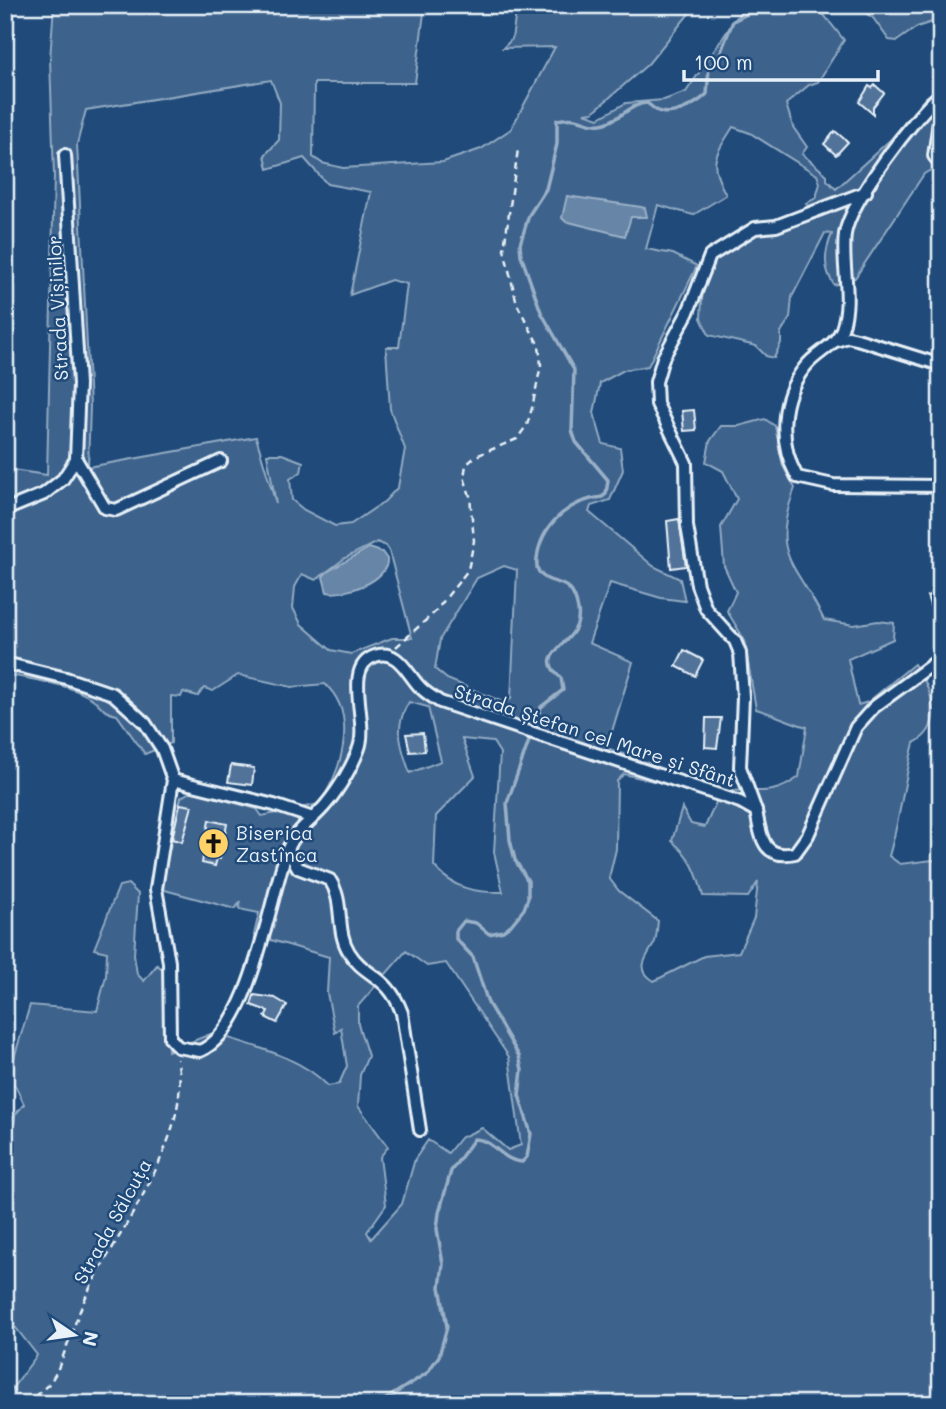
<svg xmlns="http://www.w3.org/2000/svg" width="946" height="1409" viewBox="0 0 946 1409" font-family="Mali,sans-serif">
<rect width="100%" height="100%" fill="#1f4a7a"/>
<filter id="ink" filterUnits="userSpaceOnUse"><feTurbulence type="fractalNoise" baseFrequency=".0143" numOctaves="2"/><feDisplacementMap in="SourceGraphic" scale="14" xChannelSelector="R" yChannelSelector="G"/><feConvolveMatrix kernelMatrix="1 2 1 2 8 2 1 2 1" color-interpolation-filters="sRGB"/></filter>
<g filter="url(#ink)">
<g fill="#3c628c" stroke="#92aac2" stroke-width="2" fill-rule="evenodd">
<path d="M54,5H425L415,83H314L313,157L322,163L343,168L443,162L481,149L511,129L555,47L503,48L512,39L517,5H696L648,64L593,112L584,113L599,118L626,103L664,100L686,92L745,5H816L844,40L818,82L809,85L786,104L793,127L807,147L802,154L827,175V180L836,189L891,139L926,97L941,86V164L924,174L855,278L834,285C823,268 824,253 832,234L825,233L792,297L790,318L781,332V343L774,358L766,356L756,346L709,335L701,318L702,300L705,278L713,259L756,232L771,233L814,213L806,203L816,198L820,183L817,175L750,133L733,127C714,157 708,162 726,195L693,215L658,205L646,249L673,254L697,266L648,366L624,370L600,383L594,413L603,444L620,448L623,470L610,500L591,506L589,512L653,566L680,579L685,601L661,598L610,583L589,643L633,662L607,748L653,765V781L624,774L617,781L616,849L609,878L619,891L658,921C657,928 657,938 654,944C646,958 635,969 654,981L704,956L739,952L754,918L758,882L748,897L703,896C697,872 691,857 672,841L682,808L691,824L705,827L721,791C755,788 770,799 799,777L807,727C789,722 774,714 756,709L744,639L727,611L736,592L724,566L721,527L737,499L723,471L706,462L710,441L721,426H739L765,419L775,426L783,466L795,488C769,557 796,562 824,620L854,625L878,621L894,623L893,639L848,659L858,705L868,702L914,664C932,689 946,727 914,743C904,781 900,819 889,856L900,864L933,860L941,865V1404H5V1398L37,1355L16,1328L5,1323V1234L9,1216L5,1212V1179L14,1162L11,1147L15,1115L24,1104L16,1087L8,1078L30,1005L97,1011L106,976L107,952L94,949L119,886L128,884L138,894L134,955L137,974L144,981L157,965L165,971L168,1051L213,1033C252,1046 300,1056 328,1086L339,1084L347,1066L341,1028L335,1033L327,993L329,957L254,935L259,913L239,909L241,901L235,909L161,889L181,797L192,791L257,809L262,816L319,804C342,771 359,715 325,684L292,687L238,675L213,691L204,688L198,696L183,692L181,697L171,696V743L145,754L117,715C99,711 103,705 91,698C67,683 32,680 5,674V469L47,475L54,175L50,59ZM271,80L280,103L279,140L265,155L268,169L304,158L327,184L371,192L350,295L391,280L407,284L399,347H386L390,409L405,449L398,487L385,501L351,524L335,526L304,510L292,500L290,479L301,472L303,462L282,454H267L276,504L256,437L88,467L90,406L77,144L86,110ZM377,542L386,546L389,551L412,638H392L351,654L331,650L301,624L293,608L295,587L302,574L316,580L345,558ZM504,566L517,570L511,699L503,702L447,679L435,669L440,639L477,578ZM409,702L428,707L441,761L410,773C401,748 393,726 409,702ZM462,739L493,742L500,753L494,852L503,892C474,893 452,888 434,866L436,816L475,776ZM406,951L427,966L446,963L509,1057L521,1145L508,1150L482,1128L460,1138L448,1153L428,1140L415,1159L402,1204L371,1239L367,1232L386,1205L380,1157L388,1147L358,1106L360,1075L368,1056L358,1024V1006Z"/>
<path d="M853,5H941V19L917,27L897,41L889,40L873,18Z"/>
</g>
<g fill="#6685a7" stroke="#9ab0c7" stroke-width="2">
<path d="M567,196L641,207L645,208L647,217H631L625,236L565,221L562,218Z"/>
<path d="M369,548L382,552L387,559C389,581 344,596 327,592L323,577L327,572Z"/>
</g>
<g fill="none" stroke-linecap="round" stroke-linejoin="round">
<path stroke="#9ab0c7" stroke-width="3.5" d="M378,1404L427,1373L439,1356L447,1327L440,1287L443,1264L437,1229L439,1213L451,1171L474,1139C494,1139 501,1161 522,1162L527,1157L531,1134L519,1095L522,1070L519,1056L488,1003L473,957L456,939V931L464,921L476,923L489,934L503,931L511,925L524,909L528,898V881L515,860L510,840L507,803L541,707L563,690L561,678C528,650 584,646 578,610C572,573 551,589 539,572C535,566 537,559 538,552C545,521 572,500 602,497L606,494L608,480L576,442L572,430L574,370L541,312L521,255L520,244L529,215L546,189L557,144V120C582,114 585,127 601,124C618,122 631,103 647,103C650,105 653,108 656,110C670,119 697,104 707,94L709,68L720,54L733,21L765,5L783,8L793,5"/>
</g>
<g fill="#517399" stroke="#e8f1f8" stroke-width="2">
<path d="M875,85L884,93L873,107V114L859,102L869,86L872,88Z"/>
<path d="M835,131L848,142L836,155L824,144Z"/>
<path d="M694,410L696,430L684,431L682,411Z"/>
<path d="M679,519L686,566L671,568L667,521Z"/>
<path d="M937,593L941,605L939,632L927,596Z"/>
<path d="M684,650L703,660L695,676L676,666Z"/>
<path d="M706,718H721L717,748L705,747Z"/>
<path d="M423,733L425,751L410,752L406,734Z"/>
<path d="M231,765L254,768L252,785L228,782Z"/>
<path d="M180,804L192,806L182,842L172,839Z"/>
<path d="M209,820L227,824L220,859L217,858L215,866L202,863Z"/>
<path d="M254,995L275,998L287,1005L277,1023L265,1017L268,1011L251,1005Z"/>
</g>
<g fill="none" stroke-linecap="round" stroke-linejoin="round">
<defs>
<g id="minor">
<path d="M941,94C915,115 850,202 845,234C841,266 853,297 842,329C835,347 816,352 805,367C780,398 778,442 797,477L833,485L941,486"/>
<path d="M941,109L934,156L941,164"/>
<path d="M836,341L848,337L857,339L941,365"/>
<path d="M76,459L105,508L116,510L221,461"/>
<path d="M5,510L44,494L63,479L76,459L79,384L65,155"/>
<path d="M5,663L66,678L113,694L145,723L162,749L173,780L156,889L169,962L170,1038L178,1047L200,1051C251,1029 269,900 287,851C297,827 313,821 327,803C339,789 353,765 359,748C369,720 342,667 375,656C397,648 407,673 419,686C425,693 433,697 440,702L740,802L756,811C761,836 762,860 795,853L808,835L856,727L874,707L941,658"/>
<path d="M173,780L274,805L310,817"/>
<path d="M756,811L740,767L743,697L740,653L735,641L706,609L697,585L687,526L686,463L657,404L656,382L663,358L688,312L710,256L755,228L776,226L866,192"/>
<path d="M288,850L298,868L330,880C345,903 335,930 349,952C365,978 388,974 402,1013L420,1130"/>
</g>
</defs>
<use href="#minor" stroke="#e8f1f8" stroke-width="16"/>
<g stroke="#e8f1f8" stroke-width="2.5" stroke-dasharray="7 5" stroke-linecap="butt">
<path d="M396,647L435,612L468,570L474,541L470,496L464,477L466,465L476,456L517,439L527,425L532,408L541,365L539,346L517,304L504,249L518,149"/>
<path d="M26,1404L50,1383L56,1373C69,1344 77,1313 92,1284C124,1223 194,1131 177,1059"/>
</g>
<use href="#minor" stroke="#1f4a7a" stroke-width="10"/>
</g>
</g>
<defs>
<symbol id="church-disc" viewBox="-11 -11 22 22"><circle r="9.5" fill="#ffd166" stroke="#1f4a7a"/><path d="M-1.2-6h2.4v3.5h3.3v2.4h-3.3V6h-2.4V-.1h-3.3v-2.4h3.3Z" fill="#111"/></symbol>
</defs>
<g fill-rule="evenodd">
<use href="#church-disc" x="196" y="826" width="35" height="35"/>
</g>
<g text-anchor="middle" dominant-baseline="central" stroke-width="5" stroke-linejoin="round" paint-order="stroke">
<g font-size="19" fill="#e8f1f8" stroke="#1f4a7a">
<text transform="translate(57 308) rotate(-93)">Strada Vișinilor</text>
<text transform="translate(595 735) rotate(18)">Strada Ștefan cel Mare și Sfânt</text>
<text transform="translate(112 1221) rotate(-61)">Strada Sălcuța</text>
</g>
<g font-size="19" fill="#e8f1f8" stroke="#1f4a7a" text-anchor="start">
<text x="236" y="832">Biserica<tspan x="236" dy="22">Zastînca</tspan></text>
</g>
</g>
<rect width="946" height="1409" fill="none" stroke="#1f4a7a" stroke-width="28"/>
<rect x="14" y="14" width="918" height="1381" fill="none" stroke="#e8f1f8" stroke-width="2.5" filter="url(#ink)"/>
<g transform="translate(74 1335) rotate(103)" stroke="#1f4a7a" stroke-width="5" paint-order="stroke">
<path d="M0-5L12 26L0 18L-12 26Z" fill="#e8f1f8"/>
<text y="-10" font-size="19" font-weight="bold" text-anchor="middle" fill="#e8f1f8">N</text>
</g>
<path d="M684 70v10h194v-10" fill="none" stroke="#e8f1f8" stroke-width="3.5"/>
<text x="694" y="70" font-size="21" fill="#e8f1f8" stroke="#1f4a7a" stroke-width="5" paint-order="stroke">100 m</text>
</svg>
